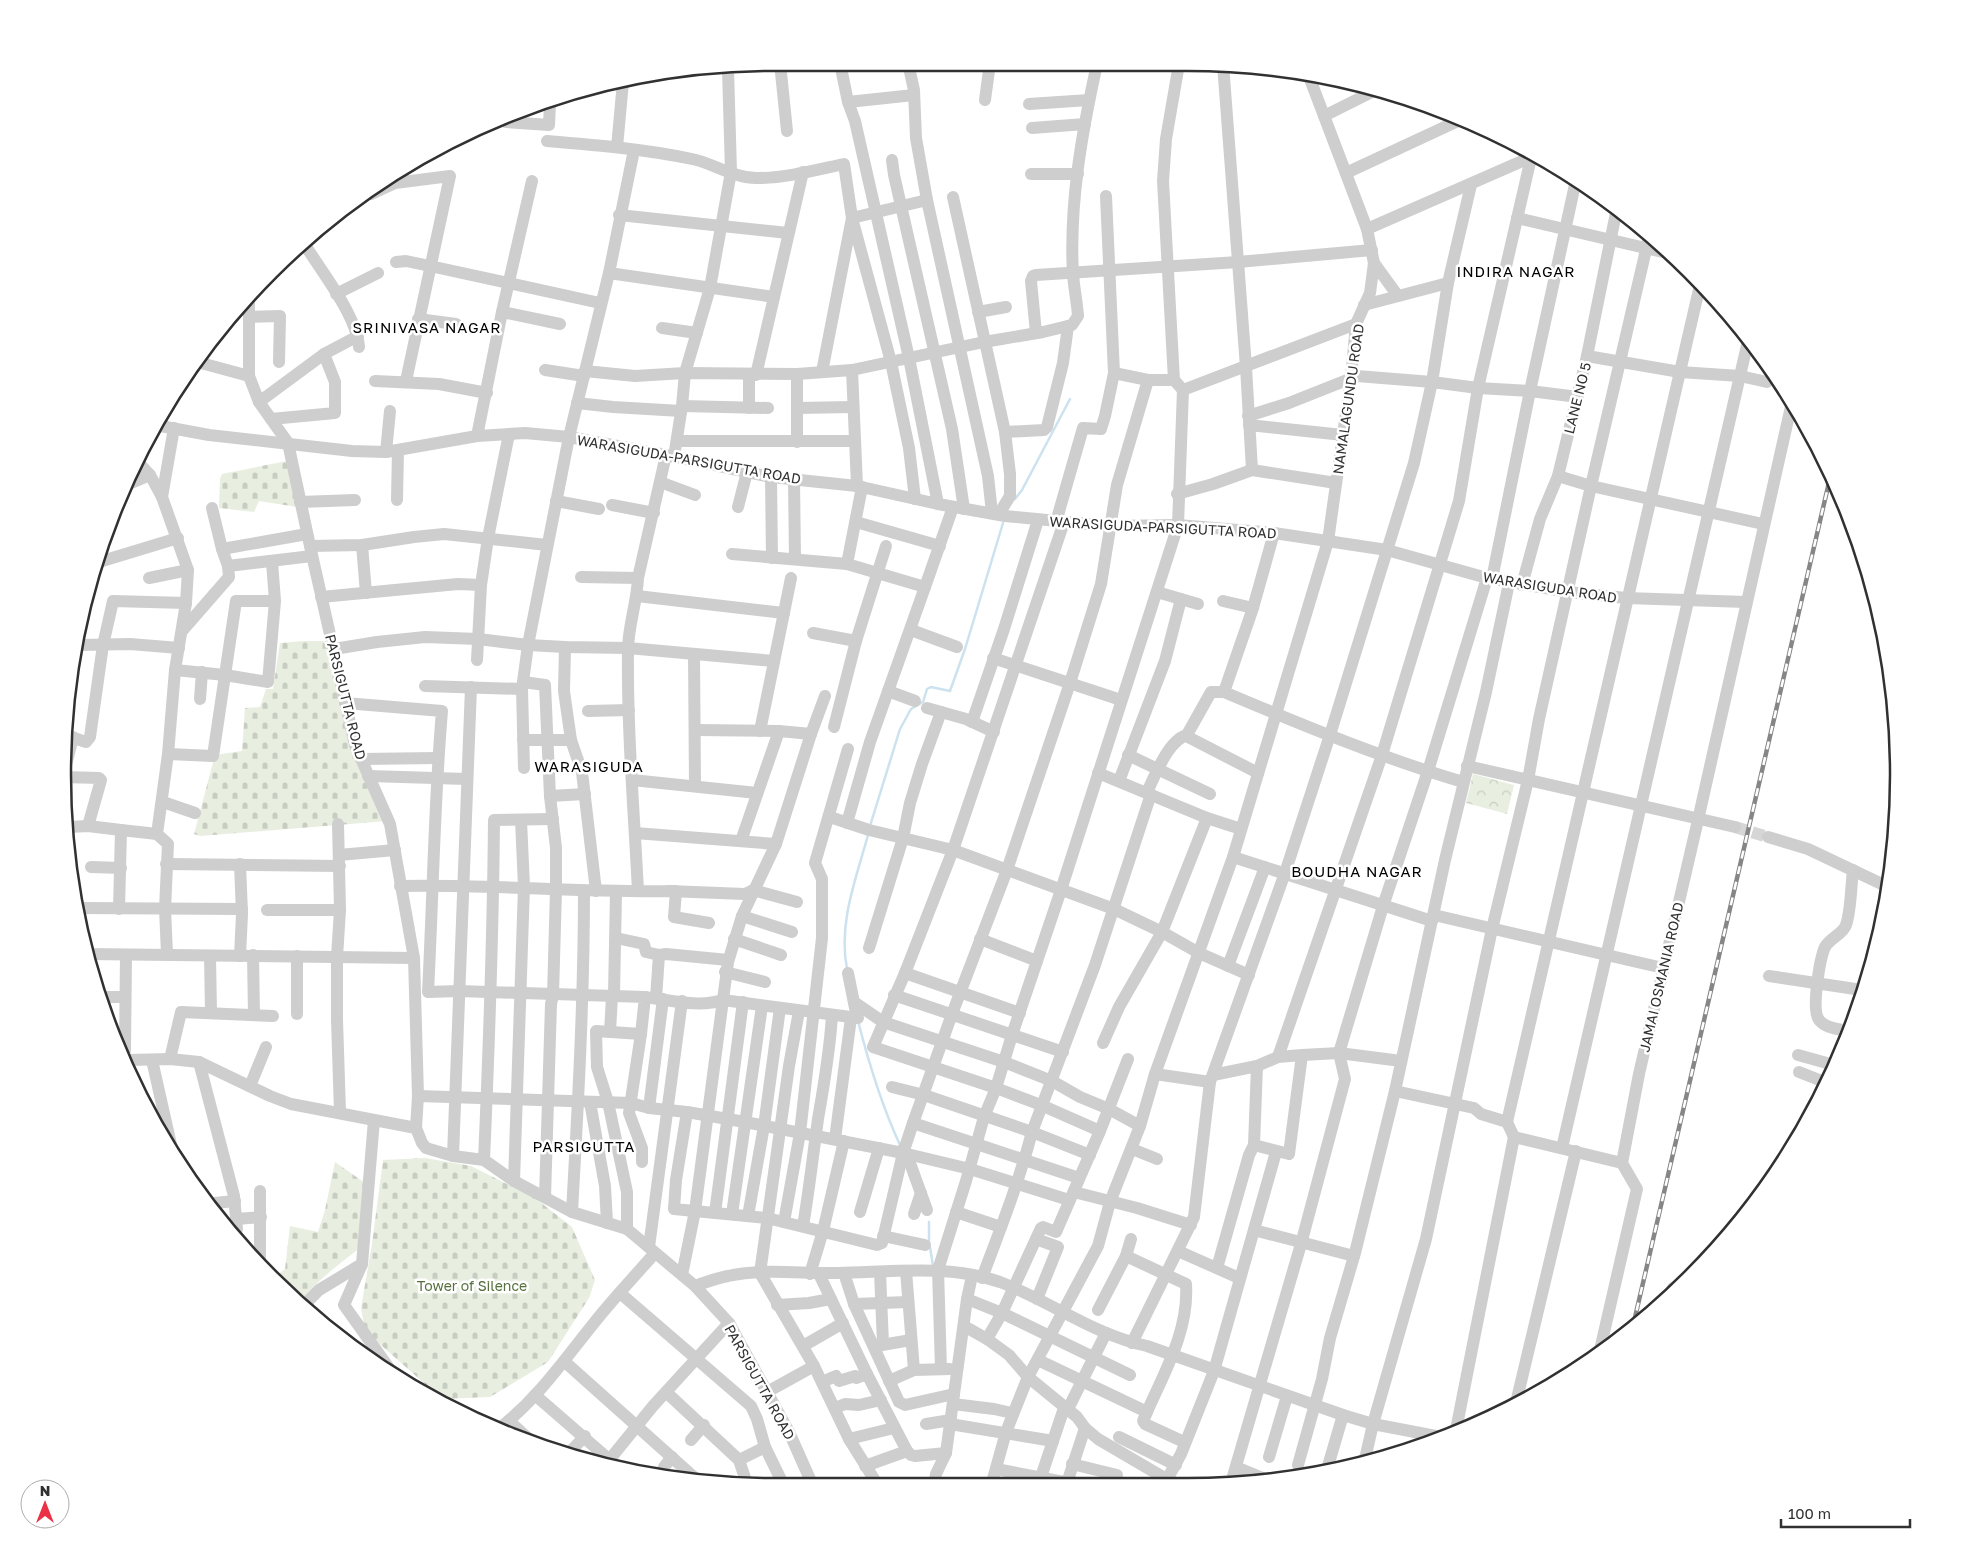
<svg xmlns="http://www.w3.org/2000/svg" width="1961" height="1549" viewBox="0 0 1961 1549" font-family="'Golos Text',sans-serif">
<defs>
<pattern id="forest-crowns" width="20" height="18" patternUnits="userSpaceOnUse" patternTransform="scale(1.25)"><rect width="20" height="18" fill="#e8eee0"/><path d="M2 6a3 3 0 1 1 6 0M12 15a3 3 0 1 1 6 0" fill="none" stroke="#c7cdc1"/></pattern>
<pattern id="cemetery-stones" width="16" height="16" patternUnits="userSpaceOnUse" patternTransform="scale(1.25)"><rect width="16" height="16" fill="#e8eee0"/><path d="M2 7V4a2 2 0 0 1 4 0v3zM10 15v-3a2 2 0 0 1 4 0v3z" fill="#c7cdc1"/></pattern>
</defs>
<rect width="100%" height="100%" fill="#fff"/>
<path fill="url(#forest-crowns)" d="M1473,774L1514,785L1507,814L1466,803Z"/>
<g fill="url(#cemetery-stones)">
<path d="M287,461L297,507L259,501L254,512L219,508L220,479L222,474Z"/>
<path d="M303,641H324L387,821L200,836L194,834L215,755L242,751L245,708L260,707L266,689H273L280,643Z"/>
<path d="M425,1158L471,1166L535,1198L572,1227L595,1280L589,1298L548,1362L490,1397L442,1399L365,1331L361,1308L372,1244L383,1160Z"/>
<path d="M335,1162L365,1183L361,1247C339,1264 318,1280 300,1301L272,1279L285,1269L290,1226L318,1232L325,1210Z"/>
</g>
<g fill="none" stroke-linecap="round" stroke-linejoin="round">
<g stroke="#cce2ee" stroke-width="2.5">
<path d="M1015,499L1022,490L1070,399"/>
<path d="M870,826L900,729L911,709L923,702L927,689L931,687L950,691L965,649L1003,523"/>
<path d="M847,969C838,923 856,879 868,835"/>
<path d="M858,1021C869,1064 881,1104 900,1145"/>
<path d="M929,1222V1242"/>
<path d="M930,1247L933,1266"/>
</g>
<path stroke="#d6d6d6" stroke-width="12" stroke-dasharray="12 6" stroke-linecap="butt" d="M1735,827L1768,837"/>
<g stroke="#cecece" stroke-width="12">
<path d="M780,63L787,131"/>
<path d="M840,63L848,102L855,121L909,358L938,504"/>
<path d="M908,63L914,90L916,138L927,200L988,476L992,513"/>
<path d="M1179,64L1166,139L1163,181L1174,380L1183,390"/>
<path d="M1223,64L1246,367L1252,470"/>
<path d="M985,100L990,63"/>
<path d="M848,102L914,95"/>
<path d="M1029,104L1089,100"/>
<path d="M1324,116L1372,92"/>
<path d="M506,122L549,125L550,103"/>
<path d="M1032,128L1085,124"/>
<path d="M547,141C596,145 644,149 692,159C713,163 735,179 758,178C786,178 816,170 844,164L852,218L822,372"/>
<path d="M617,147L623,82"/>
<path d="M892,160L894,175L952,429L964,509"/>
<path d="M1346,173L1460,120"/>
<path d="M1031,174H1078"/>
<path d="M371,194L395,183L450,176L406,381"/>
<path d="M953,197L1005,432L1010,474V496L999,514"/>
<path d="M619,215L788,233"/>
<path d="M1517,218L1667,253"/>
<path d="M1367,229L1536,155"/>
<path d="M305,245C322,272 357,316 359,347"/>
<path d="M396,262L406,261L430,266L600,303"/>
<path d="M1374,263L1398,296"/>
<path d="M609,273L774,297"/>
<path d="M336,294L378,273"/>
<path d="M249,300V376L259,402L288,443L310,546L355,745L390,824L414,958L418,1096L416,1128"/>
<path d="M1364,305L1448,283"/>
<path d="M502,312L560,324"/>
<path d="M978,312L1006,307"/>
<path d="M249,317L280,316L279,362"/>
<path d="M418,319L456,324"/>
<path d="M662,328L697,333"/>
<path d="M1036,333L1031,281L1033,276L1036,275L1238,262L1372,250"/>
<path d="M1587,356L1680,372L1740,376L1767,382"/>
<path d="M201,363L249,376"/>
<path d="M545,370L584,376"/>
<path d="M852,370L857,486"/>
<path d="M585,371L635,376L685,373L797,374L852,370L984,342L1043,332L1072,325L1078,316C1077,302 1074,288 1073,274C1069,204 1082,132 1097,64"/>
<path d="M1114,373L1148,380H1174"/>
<path d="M756,375L803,172"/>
<path d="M375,381L439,384L487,393"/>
<path d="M259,402L324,354L358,336"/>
<path d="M577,403L613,407L681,411"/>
<path d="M682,406L768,408"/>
<path d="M749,408V374"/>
<path d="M797,408L853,407"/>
<path d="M1248,416L1289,403L1357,376L1432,382L1478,388L1530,391L1578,397"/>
<path d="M271,419L335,413V382L324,354"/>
<path d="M155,425L209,435L352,451L386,452L477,436L525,433L569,437L666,455L771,477L857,486L938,504L1005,516L1109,526L1178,525L1274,533L1387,550L1487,578L1568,592L1626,598L1746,602"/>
<path d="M1249,425L1343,435"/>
<path d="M1005,432L1044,430L1047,427L1063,363L1068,326"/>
<path d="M477,436L502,312L532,181"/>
<path d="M677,441H855"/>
<path d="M797,442V374"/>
<path d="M386,452L390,411"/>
<path d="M674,457L682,406L685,373L710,288L731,172L728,69"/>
<path d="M139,463L150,475L162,497"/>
<path d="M1558,476L1591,486L1763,524"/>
<path d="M771,477L772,558"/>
<path d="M794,479L795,559"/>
<path d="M660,482L695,495"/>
<path d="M131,483L150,475"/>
<path d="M862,487L847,564L925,587L953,507"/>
<path d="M1177,494L1213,484L1252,470L1336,483"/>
<path d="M915,499L909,448L891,362L852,218L927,200"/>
<path d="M397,500L398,450"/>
<path d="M556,501L599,509"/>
<path d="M300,502L355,500"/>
<path d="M612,505L654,513"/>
<path d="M738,507L747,472"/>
<path d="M856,522L940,546"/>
<path d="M1056,522L1083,428L1101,429L1105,416L1114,373L1106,196"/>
<path d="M1064,522L953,850L905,973L873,1047L996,1088L1041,1105L1100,1131"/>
<path d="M1274,533L1253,608L1224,692C1302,725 1382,758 1463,782"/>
<path d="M362,545L366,593"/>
<path d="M310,546L362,545L414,537L444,534L547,545"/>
<path d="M222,549L307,534"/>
<path d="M732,554L847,564"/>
<path d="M99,562L178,538"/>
<path d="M228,566L312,556"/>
<path d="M581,577L638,578"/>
<path d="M149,578L188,570"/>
<path d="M1492,579L1530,391L1576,180"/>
<path d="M1522,585L1540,519L1558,476L1587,356L1617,208"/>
<path d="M1157,592L1198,604"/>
<path d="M637,596L784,613"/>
<path d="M321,597L458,584L481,585"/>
<path d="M1223,601L1253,608"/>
<path d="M911,630L957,647"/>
<path d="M182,631L229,577L228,566L222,549L212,508"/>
<path d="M813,633L856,641"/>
<path d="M80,645L130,644L179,648"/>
<path d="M565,647L564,691L571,740L582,772L596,891"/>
<path d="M334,649L377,642L425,637L478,639L528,645L565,647L628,648L774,661"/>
<path d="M694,654L695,786"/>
<path d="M993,658L1121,700"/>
<path d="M477,660L481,585L488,538L509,434"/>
<path d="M175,670L225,675L268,682L275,601L272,562"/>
<path d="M523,682L545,685L550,796L556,848V890L553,995L551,1004L545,1197"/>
<path d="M425,686L522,689"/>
<path d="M888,691L915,701"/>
<path d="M1224,692H1211L1188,733V737L1258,773"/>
<path d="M200,699L202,672"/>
<path d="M345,703L442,711C434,804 433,898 428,992L459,991L645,997L641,1034L629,1113L642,1148V1162"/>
<path d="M927,708L966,719L994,732"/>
<path d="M588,711L629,710"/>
<path d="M972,722L1004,629L1038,520"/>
<path d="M834,727L856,641L886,546"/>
<path d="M695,730L779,731L811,734"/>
<path d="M760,731L791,578"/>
<path d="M68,736L86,742L90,737L103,645L113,601L186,603"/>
<path d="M523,740H571"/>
<path d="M168,754L213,756L236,601H275"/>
<path d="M1128,755L1210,794"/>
<path d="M361,759L438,758"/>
<path d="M1467,766L1735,827"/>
<path d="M524,768L522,689L528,645L569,437L609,273L634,150"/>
<path d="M1098,773L1207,818L1241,829"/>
<path d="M368,776L467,779"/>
<path d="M63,777L99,778L101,780L88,826"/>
<path d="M63,777L73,737"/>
<path d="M632,780L757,793"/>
<path d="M1119,781L1165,661L1181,599"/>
<path d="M1147,792C1155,776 1169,738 1188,735"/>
<path d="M550,796L585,794"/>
<path d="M163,802L195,813"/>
<path d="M830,817L869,830L953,850L1114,909L1162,932L1199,953L1249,975"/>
<path d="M847,823L870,742L925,587"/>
<path d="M338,824L340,910L337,957V1020L340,1112"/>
<path d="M69,827L88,826L121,830L119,909"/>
<path d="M121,830L157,834"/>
<path d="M635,833L776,844"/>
<path d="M1768,837L1808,849L1886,886"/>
<path d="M741,841L779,731"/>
<path d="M339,855L395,850"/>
<path d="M1233,857L1432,921"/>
<path d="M166,864L340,866"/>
<path d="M91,867L121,868"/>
<path d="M400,886C492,884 584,893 676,891L674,917L709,923"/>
<path d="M638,891C634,811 627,730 628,650C628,626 637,603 638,578L666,455"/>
<path d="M668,891L745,894L753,890L797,902"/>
<path d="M80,908L242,909"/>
<path d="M267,910H340"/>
<path d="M1434,915L1663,968"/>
<path d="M742,916L792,932"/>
<path d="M616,938L644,944L646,952L659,955L656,998"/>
<path d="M734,939L781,955"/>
<path d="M980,939L1037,961"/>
<path d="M869,948L903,838L910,803L922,764L941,712"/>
<path d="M86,954L414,958"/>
<path d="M167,954L165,909L168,844L157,834L168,754L175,670L186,603L188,570L162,497L174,428"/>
<path d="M253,955L254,1015"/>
<path d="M659,955L666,954L728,960"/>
<path d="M210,956L211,1013"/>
<path d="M240,956L242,914L240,864"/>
<path d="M297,956V1014"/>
<path d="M1228,966L1265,867"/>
<path d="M725,972L765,982"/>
<path d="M848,973L855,1008"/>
<path d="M905,973L1020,1013"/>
<path d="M1769,976L1862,990"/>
<path d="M614,995L616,892"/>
<path d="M894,995L1063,1052"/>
<path d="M103,997H125"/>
<path d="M645,997C670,1000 699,1008 723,1000L858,1018"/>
<path d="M854,1002L883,1022L1004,1062L1052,1081L1080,1097L1109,1109L1140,1126"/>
<path d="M799,1011L789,1066L760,1273L814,1366L849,1439L874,1479L877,1486"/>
<path d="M1847,1031C1838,1029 1825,1028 1819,1020C1811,1010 1820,958 1825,947C1830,938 1843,934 1846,925C1851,911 1851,886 1853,870"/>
<path d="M610,1032L612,996"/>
<path d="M1103,1043L1119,1007L1162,932L1207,818"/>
<path d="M125,1051L126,955"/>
<path d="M1798,1055L1834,1065"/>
<path d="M1278,1057L1382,755L1459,501L1478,388L1531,158"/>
<path d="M170,1059L181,1012L273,1016"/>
<path d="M129,1060L170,1059L199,1062L270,1096L291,1104L416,1128L422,1143L426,1148L453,1156L484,1160L514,1181L572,1212L627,1229L695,1286L729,1323L789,1432L813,1486"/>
<path d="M152,1060L172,1149"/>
<path d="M199,1062L234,1196L237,1229"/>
<path d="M1799,1072L1827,1083"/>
<path d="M1155,1074L1210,1082"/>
<path d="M1213,1075L1257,1066L1278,1057L1302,1055L1339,1053L1401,1061"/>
<path d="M250,1086L266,1047"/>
<path d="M892,1087L924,1095L1032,1132L1090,1155"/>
<path d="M1395,1091L1474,1108L1481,1114L1507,1122L1514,1137L1622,1163"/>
<path d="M418,1096L631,1103L649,1108L687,1112L745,1122L903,1153L970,1169L1069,1200"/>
<path d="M590,1102L605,1186L607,1223"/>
<path d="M649,1108L663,999"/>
<path d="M687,1112L676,1180L674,1209L767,1218L877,1245L882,1243L903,1153L913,1123L952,1014L1007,870L1070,683L1101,584L1117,485L1148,380"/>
<path d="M1507,1122C1572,843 1634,563 1700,285"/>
<path d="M913,1123L1079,1178"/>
<path d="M835,1139L851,1018"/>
<path d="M1254,1145L1289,1154L1302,1055"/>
<path d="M1562,1148L1748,341"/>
<path d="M1132,1149L1157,1159"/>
<path d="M902,1150L910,1163L927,1210"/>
<path d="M453,1156L471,687"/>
<path d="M484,1160C489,1047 493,934 494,820L553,819"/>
<path d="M514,1181L524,887L521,820"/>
<path d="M1074,1192L1137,1208L1191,1225"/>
<path d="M214,1203L235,1201"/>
<path d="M572,1212C578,1105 584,998 584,891"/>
<path d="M860,1212L879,1148"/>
<path d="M956,1212L1001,1227"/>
<path d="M715,1213L743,1002"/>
<path d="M732,1214L762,1006"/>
<path d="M914,1214L921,1193"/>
<path d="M748,1216L764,1126L780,1008"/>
<path d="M236,1219L261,1217"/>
<path d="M784,1222L800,1133L822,938V879L815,863L848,749"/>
<path d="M803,1226C809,1191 813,1155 818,1119C824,1085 830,1050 832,1015"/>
<path d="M627,1229V1192L608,1102L597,1067L596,1031L641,1034"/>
<path d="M1254,1230L1354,1256"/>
<path d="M883,1236L925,1245"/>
<path d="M1036,1239L1058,1247L1037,1299"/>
<path d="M649,1247L682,1001"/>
<path d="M1178,1251L1239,1278"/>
<path d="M260,1263V1191"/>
<path d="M362,1264L344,1305L394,1375"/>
<path d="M1217,1268L1249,1155L1254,1145L1257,1066"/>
<path d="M906,1271L914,1370"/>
<path d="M880,1272L883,1344"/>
<path d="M844,1273L854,1304L899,1402L905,1405L954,1394"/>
<path d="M810,1274L823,1231L844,1141"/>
<path d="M819,1274L867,1374L907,1451L911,1455L915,1456L946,1453"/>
<path d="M682,1275L695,1211L728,962L742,916L776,844L811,734L825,696"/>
<path d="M982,1278C1000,1230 1019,1182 1032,1132L1095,965L1151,794"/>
<path d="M695,1286C706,1282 717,1278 728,1276C763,1268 802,1274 838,1273C891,1272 949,1264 1000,1282C1050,1301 1094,1335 1147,1346L1343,1415L1373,1424L1441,1437"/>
<path d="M620,1293L751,1406L757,1419L765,1447L784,1486"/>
<path d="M1668,1297L1673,1288L1681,1283"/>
<path d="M967,1299L1002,1313L1130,1375"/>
<path d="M854,1304L908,1302"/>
<path d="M304,1305L319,1290L362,1264L374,1120"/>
<path d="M777,1305L809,1303L831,1299"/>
<path d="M1098,1310L1126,1256L1131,1239"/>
<path d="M964,1326L987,1339L1009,1355L1028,1377L1077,1417L1085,1428L1098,1439L1168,1480"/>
<path d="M987,1339L1002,1313L1041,1228L1043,1227L1056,1232L1100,1131L1128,1059"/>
<path d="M1132,1343L1194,1217L1210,1082L1285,873L1330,735L1414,463L1432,382L1448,283L1471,185"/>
<path d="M803,1346L843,1323"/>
<path d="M876,1346L911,1340"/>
<path d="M1600,1350L1637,1189L1622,1163L1639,1074L1698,820L1792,402"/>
<path d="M1038,1360L1147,1412C1165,1371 1189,1330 1186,1284L1126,1256"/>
<path d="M565,1362L696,1479"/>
<path d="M941,1369L938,1270L966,1181L984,1117L996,1088L1012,1035L1061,890L1178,525L1183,390L1356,324"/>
<path d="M889,1381L914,1370L950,1369"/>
<path d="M822,1382L836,1376L839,1381L855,1376L856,1378L867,1374"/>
<path d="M666,1392L739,1460L747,1484"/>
<path d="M767,1392L814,1366"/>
<path d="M535,1395L619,1468"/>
<path d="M1516,1403L1576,1151"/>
<path d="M953,1404L994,1409L1012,1413"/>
<path d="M835,1408L845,1404L859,1405L881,1400"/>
<path d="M1067,1411L1106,1333"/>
<path d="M1147,1412L1143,1421L1145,1424L1184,1442"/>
<path d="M509,1421L531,1441"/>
<path d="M926,1424L951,1420"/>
<path d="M950,1424L1053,1441"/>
<path d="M497,1430C536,1401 564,1360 594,1323C613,1299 634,1277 654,1254"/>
<path d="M1456,1430L1514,1137"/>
<path d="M1119,1437L1176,1465"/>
<path d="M849,1439L894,1428"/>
<path d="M691,1440L704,1425"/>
<path d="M569,1453L585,1436"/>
<path d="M1269,1457L1287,1396"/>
<path d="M1365,1459L1373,1424L1426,1239L1492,929L1528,780L1539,719L1591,486L1649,237"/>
<path d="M739,1460L765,1447"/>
<path d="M606,1464L653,1406L729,1323"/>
<path d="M1072,1464L1117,1475L1114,1485"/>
<path d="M1298,1465L1322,1379L1330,1338L1355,1253L1395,1091L1445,860L1486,692L1509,583"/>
<path d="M865,1466L907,1451"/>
<path d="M1328,1466L1343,1415"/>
<path d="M1236,1467L1265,1479"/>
<path d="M996,1469L1080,1485"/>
<path d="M661,1475L664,1467L672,1457"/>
<path d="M1231,1483L1301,1244L1345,1079L1339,1053L1383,906L1428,771L1487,578"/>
<path d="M1164,1485L1181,1454L1214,1371L1276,1152"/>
<path d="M934,1486L936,1474L946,1453L967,1299L972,1276"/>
<path d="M991,1486L1006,1432L1028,1377L1098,1246L1110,1202L1140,1126L1155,1074L1233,857L1328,541L1351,378L1356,324L1370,293L1374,263L1367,229L1310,79"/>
<path d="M1038,1486L1064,1408"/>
<path d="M1066,1486L1085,1428"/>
</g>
<defs>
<path id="rail" d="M1633,1326L1830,478"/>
</defs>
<use href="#rail" stroke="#868686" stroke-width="4.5"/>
<use href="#rail" stroke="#fff" stroke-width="2.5" stroke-dasharray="8" stroke-linecap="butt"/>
</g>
<g text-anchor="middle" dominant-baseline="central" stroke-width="5" stroke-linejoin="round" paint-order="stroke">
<g font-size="14" fill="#313131" stroke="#fff">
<text transform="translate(1577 398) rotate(-76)">LANE NO 5</text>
<text transform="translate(1348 399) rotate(-82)">NAMALAGUNDU ROAD</text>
<text transform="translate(689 459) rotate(10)">WARASIGUDA-PARSIGUTTA ROAD</text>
<text transform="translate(1163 527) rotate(3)">WARASIGUDA-PARSIGUTTA ROAD</text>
<text transform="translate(1550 587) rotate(9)">WARASIGUDA ROAD</text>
<text transform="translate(346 697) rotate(76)">PARSIGUTTA ROAD</text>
<text transform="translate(1661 977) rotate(-77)">JAMAI OSMANIA ROAD</text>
<text transform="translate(760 1382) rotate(61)">PARSIGUTTA ROAD</text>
</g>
<g font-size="14" fill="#56703c" stroke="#fff">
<text x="472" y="1285">Tower of Silence</text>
</g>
<g font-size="15" letter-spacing="1" fill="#000" stroke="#fff">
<text x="1516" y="271">INDIRA NAGAR</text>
<text x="427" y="327">SRINIVASA NAGAR</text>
<text x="589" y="766">WARASIGUDA</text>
<text x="1357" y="871">BOUDHA NAGAR</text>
<text x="584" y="1146">PARSIGUTTA</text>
</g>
</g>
<path d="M0 0H1961V1549H0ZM774 71H1187A703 703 0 0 1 1890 774V775A703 703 0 0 1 1187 1478H774A703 703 0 0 1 71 775V774A703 703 0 0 1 774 71Z" fill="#fff" fill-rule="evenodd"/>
<path fill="none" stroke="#313131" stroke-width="2.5" d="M774 71H1187A703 703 0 0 1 1890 774V775A703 703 0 0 1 1187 1478H774A703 703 0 0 1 71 775V774A703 703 0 0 1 774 71Z"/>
<g transform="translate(45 1504)"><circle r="24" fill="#ffffff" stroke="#adadad"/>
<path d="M0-4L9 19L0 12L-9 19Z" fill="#ec3046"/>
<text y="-8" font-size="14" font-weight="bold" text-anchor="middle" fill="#313131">N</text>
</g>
<path d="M1781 1519v8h129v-8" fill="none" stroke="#313131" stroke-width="2.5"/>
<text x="1788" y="1519" font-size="15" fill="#313131" stroke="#ffffff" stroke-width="4" paint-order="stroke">100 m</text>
</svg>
